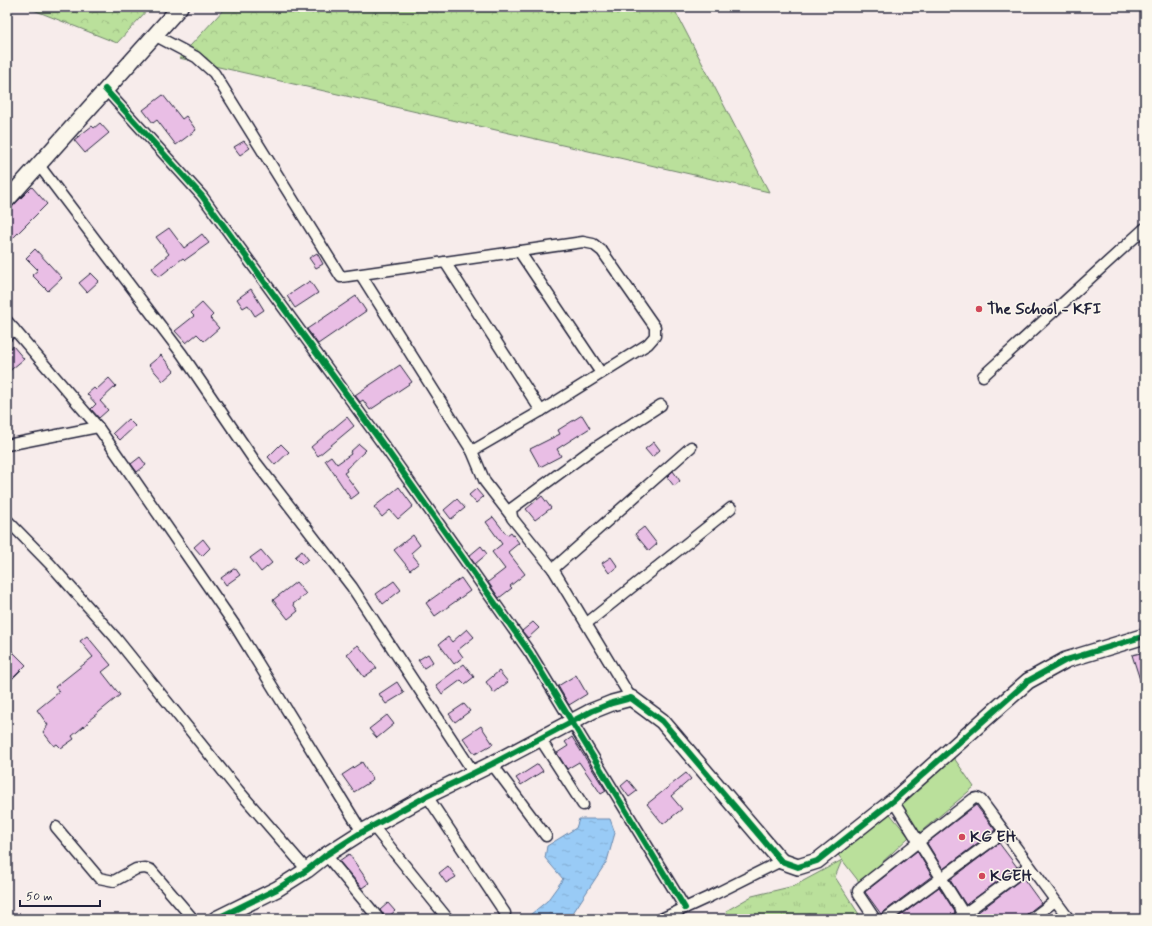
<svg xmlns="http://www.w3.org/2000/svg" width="1152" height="926" viewBox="0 0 1152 926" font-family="Mynerve,sans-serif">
<defs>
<pattern id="grass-tufts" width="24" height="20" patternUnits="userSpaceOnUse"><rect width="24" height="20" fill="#bae09b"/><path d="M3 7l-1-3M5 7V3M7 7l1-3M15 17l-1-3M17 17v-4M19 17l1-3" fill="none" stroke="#a0c086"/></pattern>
<pattern id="forest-crowns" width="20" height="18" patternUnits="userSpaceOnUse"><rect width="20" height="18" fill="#bae09b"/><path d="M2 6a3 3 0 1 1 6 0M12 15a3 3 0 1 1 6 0" fill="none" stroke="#a0c086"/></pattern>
<pattern id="water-ripples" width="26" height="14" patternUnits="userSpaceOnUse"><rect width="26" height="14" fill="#99cbf6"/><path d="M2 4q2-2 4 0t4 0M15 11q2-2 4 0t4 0" fill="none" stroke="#84aed4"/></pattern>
</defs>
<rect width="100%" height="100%" fill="#f7eceb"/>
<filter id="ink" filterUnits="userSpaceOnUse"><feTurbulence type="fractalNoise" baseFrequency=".025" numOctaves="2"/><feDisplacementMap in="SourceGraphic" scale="8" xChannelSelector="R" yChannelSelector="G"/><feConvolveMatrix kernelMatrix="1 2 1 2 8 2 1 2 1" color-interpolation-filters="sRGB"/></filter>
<g filter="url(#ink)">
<path fill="url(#grass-tufts)" stroke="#6e816b" d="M842,860L835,877L862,919H731L726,911L752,896L794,886Z"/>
<g fill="url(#forest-crowns)" stroke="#6e816b">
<path d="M26,7H150L117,43Z"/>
<path d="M226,7H673L769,192L179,58Z"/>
</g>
<g fill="#bae09b" stroke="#6e816b">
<path d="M947,748L974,787L918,834L889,797Z"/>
<path d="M881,803L909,837L860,883L832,847Z"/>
</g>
<path fill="url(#water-ripples)" stroke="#6987ab" d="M579,819H610L615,833L607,861L569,919H525L547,901L563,879L545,858L547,846L576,828Z"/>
<g fill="#e9bee5" stroke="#22223b">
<path d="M163,95L182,119L186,116L196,130L176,145L157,120L153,123L143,110Z"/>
<path d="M100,123L109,133L85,153L74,140L92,126L94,128Z"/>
<path d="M244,141L250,148L240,155L234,147Z"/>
<path d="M32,187L47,204L7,244V212Z"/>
<path d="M169,228L184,248L202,234L209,243L185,260L183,258L159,277L152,268L169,254L156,237Z"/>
<path d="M35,249L62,278L48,291L32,275L38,270L26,258Z"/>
<path d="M317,253L323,264L316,268L309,258Z"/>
<path d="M91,273L99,281L87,292L79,283Z"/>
<path d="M310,281L318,293L295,308L287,296Z"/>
<path d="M251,289L264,310L255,316L248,305L243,308L237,299Z"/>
<path d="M356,296L366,311L318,344L307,329Z"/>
<path d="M202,303L213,315L210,318L219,328L204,341L197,334L186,343L175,331L194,316L191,313Z"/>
<path d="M13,346L24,359L7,373V351Z"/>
<path d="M161,355L174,371L163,381L149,365Z"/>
<path d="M400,365L412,382L370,410L363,400L360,402L355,395Z"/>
<path d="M109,378L116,386L100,401L108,410L99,418L91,409L96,404L87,394L94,388L96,390Z"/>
<path d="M582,415L590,428L557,449L561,456L540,467L530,449L560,434L558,430Z"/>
<path d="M347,417L354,426L318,456L311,447Z"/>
<path d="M128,419L135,426L120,440L113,433Z"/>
<path d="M654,442L660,450L652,457L645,449Z"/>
<path d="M281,444L289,452L275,465L268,457Z"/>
<path d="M359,444L366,450L346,469L347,471L344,473L359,493L351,499L325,460L331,456L337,464L351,454L350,452Z"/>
<path d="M140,457L146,465L137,472L131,464Z"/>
<path d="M673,471L680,481L674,486L667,477Z"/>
<path d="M399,487L413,506L398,519L390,510L382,517L374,507Z"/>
<path d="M476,489L483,497L476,503L469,495Z"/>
<path d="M542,496L551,508L535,520L526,509Z"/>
<path d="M457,499L465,508L451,519L444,510Z"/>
<path d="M493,517L507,535L511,532L519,543L508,552L525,574L510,586L512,588L499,598L488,582L505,569L492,552L502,544L486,522Z"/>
<path d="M644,527L657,544L649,551L635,534Z"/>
<path d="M413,535L420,545L411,553L419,563L410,570L394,550Z"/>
<path d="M203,539L210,548L202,556L194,547Z"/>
<path d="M481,546L487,554L475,564L469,556Z"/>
<path d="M261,550L272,563L261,572L250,558Z"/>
<path d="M302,551L308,559L302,564L295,557Z"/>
<path d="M611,557L618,567L609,573L602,563Z"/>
<path d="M235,568L240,575L226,585L221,578Z"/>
<path d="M461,578L470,591L435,616L426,603Z"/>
<path d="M394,581L401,590L383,604L376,594Z"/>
<path d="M296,582L306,594L293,604L298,611L288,619L273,600Z"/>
<path d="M533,622L539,628L528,638L522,631Z"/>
<path d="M467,629L474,637L458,650L463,657L454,664L439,644L448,637L452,642Z"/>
<path d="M87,636L111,665L102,672L120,695L88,721L89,722L72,736L74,739L61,748L57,744L54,746L43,732L48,725L37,710L59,692L55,687L93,657L80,641Z"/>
<path d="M358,645L377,668L364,677L347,654Z"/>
<path d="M7,646L26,665L7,684Z"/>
<path d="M1145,652V688L1143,689L1132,655Z"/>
<path d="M428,654L433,662L424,668L418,660Z"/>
<path d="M464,664L474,677L465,684L461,680L442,694L436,685Z"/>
<path d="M499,671L508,682L494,693L486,682Z"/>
<path d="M576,675L587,694L569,705L558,686Z"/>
<path d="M397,682L404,693L386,704L379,694Z"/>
<path d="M464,704L470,711L455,722L449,714Z"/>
<path d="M387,715L394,724L377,738L369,729Z"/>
<path d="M481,726L493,744L475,754L463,738Z"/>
<path d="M572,737L606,791L601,794L579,762L567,769L557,753L568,746L565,742Z"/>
<path d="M362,762L373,780L354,792L342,775Z"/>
<path d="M538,764L543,771L521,785L516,778Z"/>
<path d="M686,773L691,779L671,796L682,809L663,824L647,804Z"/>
<path d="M628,780L637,791L629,797L621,786Z"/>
<path d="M976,805L995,830L943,869L927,843Z"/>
<path d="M999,843L1017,867L966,905L950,880Z"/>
<path d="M917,851L932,876L881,914L865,892Z"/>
<path d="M349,854L369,883L362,888L339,861Z"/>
<path d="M448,866L456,877L446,883L439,873Z"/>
<path d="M1023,878L1041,903L1027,914L1025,919H973V916Z"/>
<path d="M939,887L955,912L951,919H896Z"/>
<path d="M388,903L395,911L386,919L380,910Z"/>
<path d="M1049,914L1053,919H1042Z"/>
</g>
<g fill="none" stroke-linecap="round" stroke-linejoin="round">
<defs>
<g id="street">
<path d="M154,35L196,57L214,73L341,277L583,242L593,244L602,251L655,327V336L648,344L541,411L472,451"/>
<path d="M105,89L202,196L387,450L530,653L685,908"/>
<path d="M38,164L182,354L254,460L352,587L474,773"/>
<path d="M519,251L601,373"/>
<path d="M445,262L541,411"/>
<path d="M361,275L472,451L485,482L512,517"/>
<path d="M7,321L98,427L234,624L362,832"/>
<path d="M7,336L14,329"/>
<path d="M983,376L1145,228"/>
<path d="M7,445L98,427"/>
<path d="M7,520L51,565L115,637L238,790L307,870"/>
<path d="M553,569L691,447"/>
<path d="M587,623L731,508"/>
<path d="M631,698L553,569L512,518L511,509L587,453L661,405"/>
<path d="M539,737L583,805"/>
<path d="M492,764L546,836"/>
<path d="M427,796L505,913"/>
<path d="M893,801L967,919"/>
<path d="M373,826L448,919"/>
<path d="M56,827L99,878L114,881L136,869L145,868L151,870L193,919"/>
<path d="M326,855L379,919"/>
<path d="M661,919L711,896L781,861"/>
<path d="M875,919L859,895L858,891L861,887L973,799L977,798L981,800L1069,919"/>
<path d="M885,919L1004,832"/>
<path d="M957,919L1029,866"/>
<path d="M1031,919L1055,901"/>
</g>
<g id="secondary">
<path d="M7,200L180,7"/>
<path d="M216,919L277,889L307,870L326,855L362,832L427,796L492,764L592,711L612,703L631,698L662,721L781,861L798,867L817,861L893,801L1028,681L1066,660L1145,636"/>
</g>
</defs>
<use href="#street" stroke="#22223b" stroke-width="13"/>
<use href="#secondary" stroke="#22223b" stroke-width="18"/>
<use href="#street" stroke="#fbf7ec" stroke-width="10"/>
<use href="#secondary" stroke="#fbf7ec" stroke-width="15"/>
<defs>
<g id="cycleway">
<path d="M105,89L202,196L387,450L530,653L685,908"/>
<path d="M216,919L277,889L307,870L326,855L362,832L427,796L492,764L592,711L612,703L631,698L662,721L781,861L798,867L817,861L893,801L1028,681L1066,660L1145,636"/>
</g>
</defs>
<use href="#cycleway" stroke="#fbf7ec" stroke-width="8"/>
<use href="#cycleway" stroke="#00873e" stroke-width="6"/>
</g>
</g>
<g fill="#d1495b" stroke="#fbf7ec" stroke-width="1.5">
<circle cx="979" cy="309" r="4"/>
<circle cx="962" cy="837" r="4"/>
<circle cx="982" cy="876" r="4"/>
</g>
<g text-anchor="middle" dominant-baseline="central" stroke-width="3" stroke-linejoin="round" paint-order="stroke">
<g font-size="16" font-weight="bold" fill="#22223b" stroke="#fbf7ec" text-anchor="start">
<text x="987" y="309">The School - KFI</text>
<text x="970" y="837">KG EH</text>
<text x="990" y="876">KGEH</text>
</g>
</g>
<rect width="1152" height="926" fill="none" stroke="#fbf7ec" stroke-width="24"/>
<rect x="12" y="12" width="1128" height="902" fill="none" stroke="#22223b" stroke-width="1.5" filter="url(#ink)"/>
<path d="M20 900v6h80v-6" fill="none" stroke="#22223b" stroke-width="2"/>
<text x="26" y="900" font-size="12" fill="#22223b" stroke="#fbf7ec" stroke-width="3" paint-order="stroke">50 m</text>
</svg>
